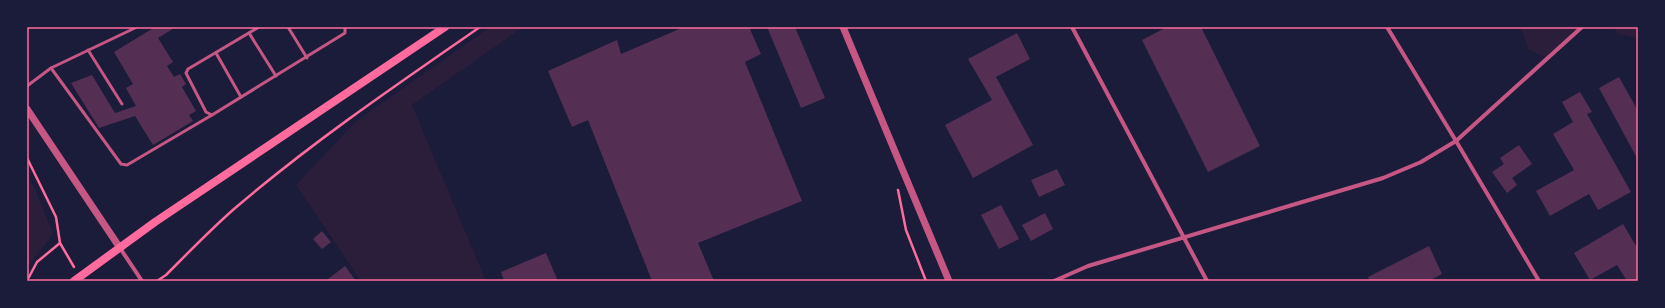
<svg xmlns="http://www.w3.org/2000/svg" width="1665" height="308" viewBox="0 0 1665 308" font-family="Mulish,sans-serif">
<rect width="100%" height="100%" fill="#1b1b3a"/>
<g fill="#2a1e3b">
<path d="M490,27H523L412,105L486,281H361L296,185L355,122Z"/>
<path d="M1520,27H1582L1547,58L1529,50Z"/>
<path d="M1613,27H1638V38L1618,34Z"/>
<path d="M27,175L36,191L53,234L27,268Z"/>
</g>
<g fill="none" stroke-linecap="round" stroke-linejoin="round">
<path stroke="#12122b" stroke-width="4.5" d="M1637,27H1638"/>
</g>
<g fill="#542f53">
<path d="M155,27H176L158,38L173,62L167,66L174,77L180,74L186,84L182,87L196,111L189,115L193,121L153,145L135,116L99,128L71,83L92,75L115,113L136,106L126,88L133,84L114,52Z"/>
<path d="M684,27H749L761,54L745,62L802,201L698,243L714,281H652L588,120L572,127L548,71L617,40L621,54Z"/>
<path d="M767,27H795L825,98L801,108Z"/>
<path d="M1167,27H1201L1260,146L1208,172L1142,40Z"/>
<path d="M1017,33L1030,59L996,77L1033,145L973,178L945,125L992,100L968,59Z"/>
<path d="M1619,77L1638,111V160L1599,88Z"/>
<path d="M1580,92L1592,112L1587,114L1631,192L1598,210L1589,194L1550,216L1536,191L1574,170L1553,134L1573,122L1562,102Z"/>
<path d="M1519,145L1532,164L1512,178L1517,185L1507,193L1492,172L1504,164L1500,158Z"/>
<path d="M1057,169L1065,185L1039,197L1031,180Z"/>
<path d="M1001,205L1019,239L999,249L981,215Z"/>
<path d="M1045,213L1053,229L1031,241L1022,225Z"/>
<path d="M1623,224L1636,246L1638,244V281H1627L1617,265L1590,280L1574,253Z"/>
<path d="M322,231L331,242L322,249L313,239Z"/>
<path d="M1429,246L1442,274L1429,281H1370L1368,277Z"/>
<path d="M546,253L558,281H504L501,272Z"/>
<path d="M345,266L356,281H329L328,279Z"/>
</g>
<g fill="none" stroke-linecap="round" stroke-linejoin="round">
<g stroke="#ff6b9d" stroke-width="2.5">
<path d="M27,158L56,217L60,243L74,267"/>
<path d="M898,190L906,230L926,281"/>
<path d="M27,279L29,277L37,262L60,243"/>
<path d="M157,281L166,275C188,253 210,230 234,209C311,143 396,85 480,27"/>
</g>
<g stroke="#c65784" stroke-width="3">
<path d="M259,27L188,69L186,73L206,112L212,115L345,33V27"/>
<path d="M288,27L307,58"/>
<path d="M249,33L276,76"/>
<path d="M88,50L122,104"/>
<path d="M216,53L241,97"/>
<path d="M51,68L121,164L127,165L212,115"/>
<path d="M27,86L51,68L137,27"/>
</g>
<g stroke="#c65784" stroke-width="4">
<path d="M1072,27L1207,281"/>
<path d="M1387,27L1456,141L1539,281"/>
<path d="M120,248L142,281"/>
<path d="M1054,281L1088,266L1383,178L1421,162L1456,141L1582,27"/>
</g>
<g stroke="#c65784" stroke-width="7">
<path d="M843,27L949,281"/>
<path d="M27,109L120,248"/>
</g>
<path stroke="#ff6b9d" stroke-width="8" d="M74,281L155,222L445,27"/>
</g>
<rect width="1665" height="308" fill="none" stroke="#1b1b3a" stroke-width="56"/>
<rect x="28" y="28" width="1609" height="252" fill="none" stroke="#ff6b9d" stroke-width="1.5"/>
</svg>
